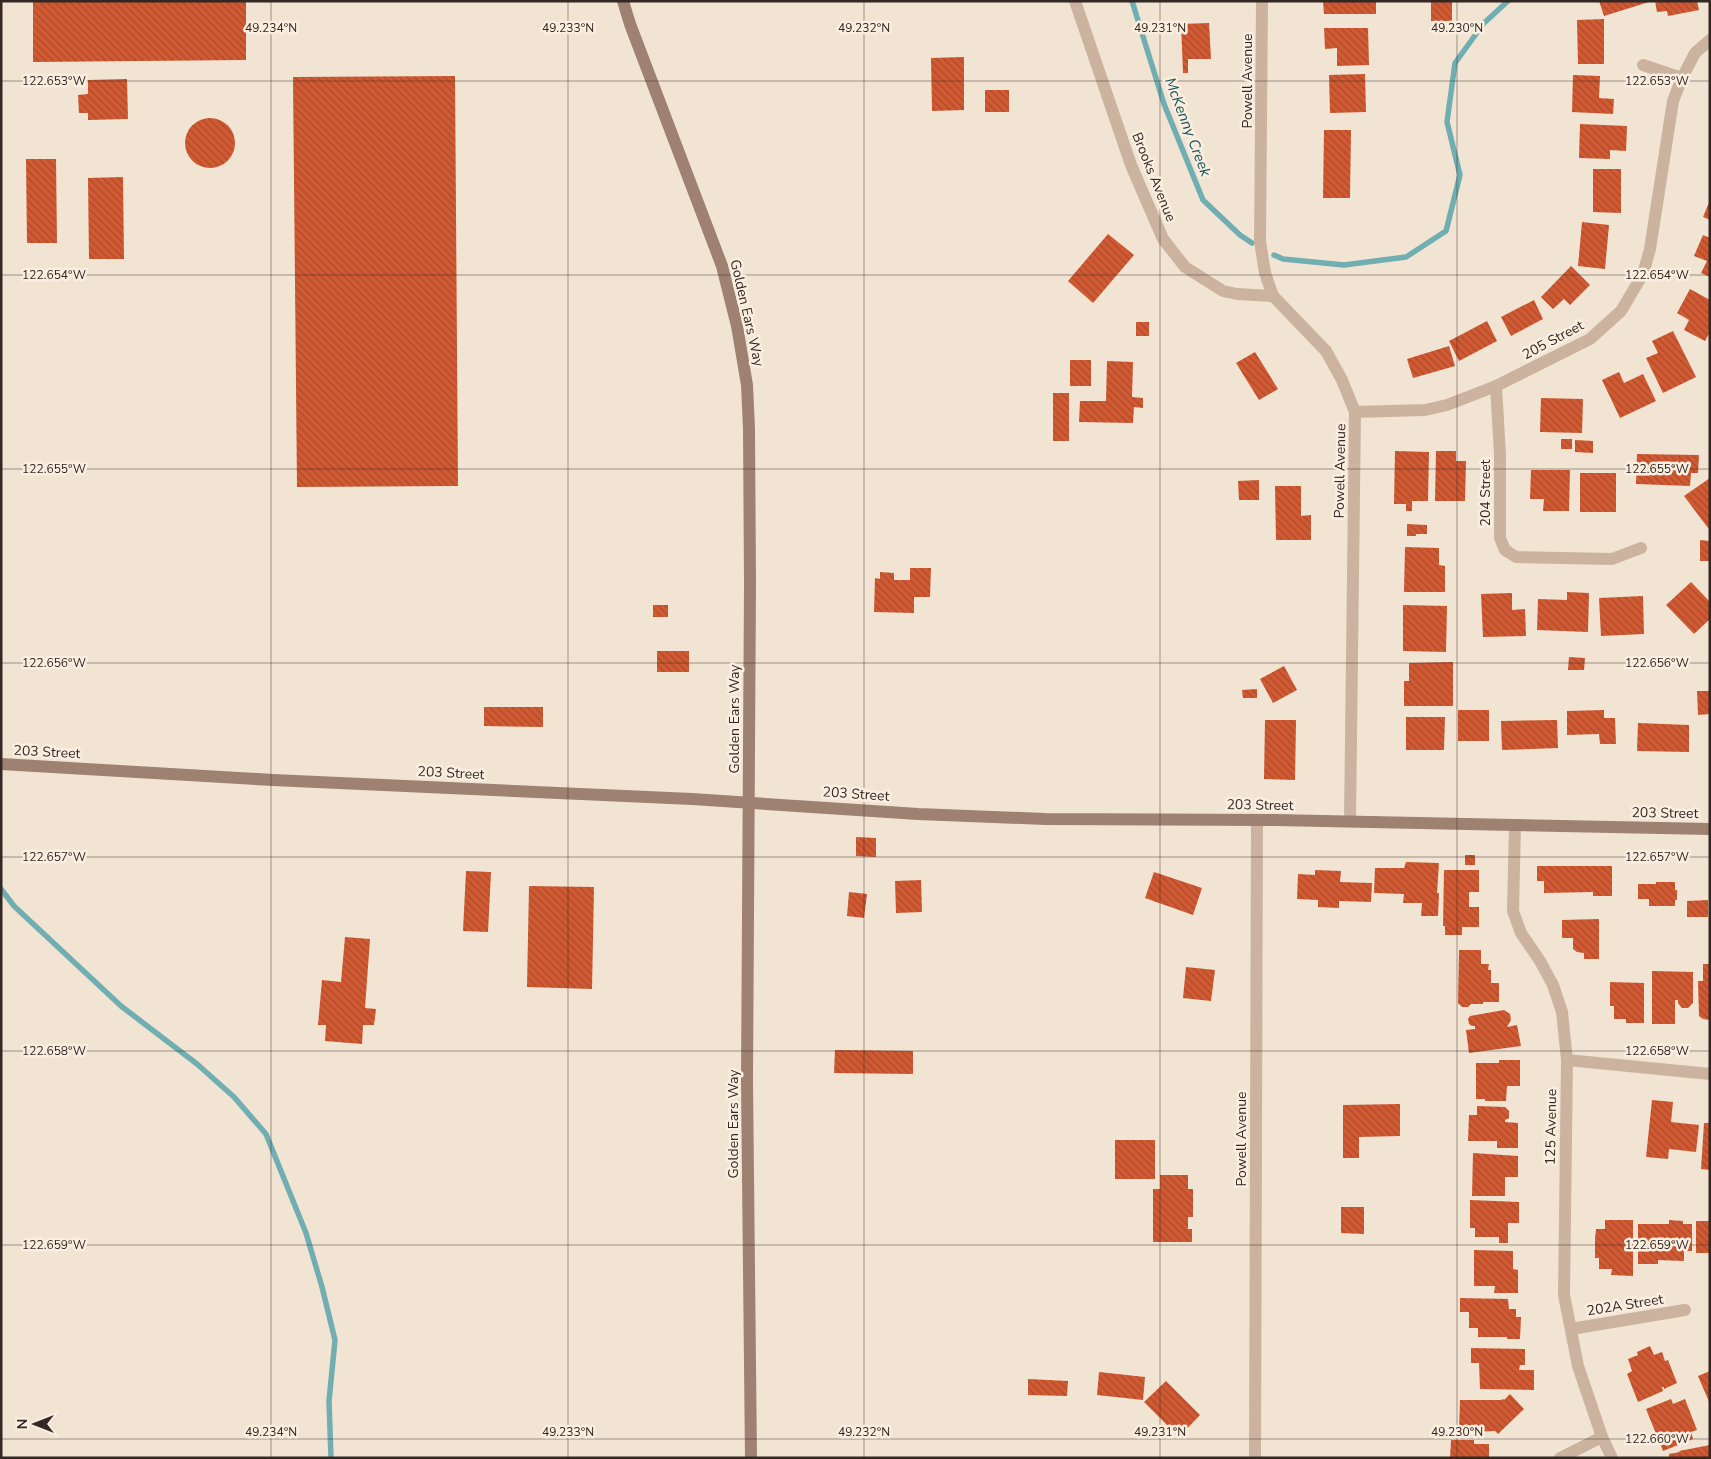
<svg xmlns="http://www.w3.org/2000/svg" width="1711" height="1459" viewBox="0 0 1711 1459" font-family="'Nunito Sans',sans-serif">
<defs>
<pattern id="building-back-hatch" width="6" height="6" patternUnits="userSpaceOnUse" patternTransform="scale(1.25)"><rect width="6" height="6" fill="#d15a33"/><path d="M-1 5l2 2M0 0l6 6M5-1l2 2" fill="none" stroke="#aa4a2b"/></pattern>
</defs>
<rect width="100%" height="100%" fill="#f2e4d3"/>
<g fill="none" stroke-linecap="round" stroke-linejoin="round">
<g stroke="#70aeb1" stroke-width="5.5">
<path d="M1132,1L1164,104L1203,200L1240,235L1252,243"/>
<path d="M1274,255L1283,259L1344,265L1406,257L1446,231L1460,175L1447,122L1455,63L1484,23L1508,1"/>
<path d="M1,889L14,906L121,1006L197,1064L234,1097L266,1134L306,1233L322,1287L335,1340L329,1401L331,1458"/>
</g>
</g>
<g fill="url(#building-back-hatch)">
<path d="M33,1H246V60L33,62Z"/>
<path d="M1323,1H1376V14H1324Z"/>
<rect x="1431" y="1" width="21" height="20"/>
<path d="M1599,1H1649V2L1604,16Z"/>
<path d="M1655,1H1697L1699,10L1668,16L1667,11L1657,12Z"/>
<path d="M1604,19V64H1578L1577,20Z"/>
<path d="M1209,23L1211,59H1188V73H1183L1181,24Z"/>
<path d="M1324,28H1368L1369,65L1337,66V48L1325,49Z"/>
<path d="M964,57V110L932,111L931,58Z"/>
<path d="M1365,74L1366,112L1330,113L1329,75Z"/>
<path d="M1573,75L1600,76L1599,98L1614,99L1613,114L1572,112Z"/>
<path d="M455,76L458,486L297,487L293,77Z"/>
<path d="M127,79L128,119L88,120V113H79L78,95L88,94V80Z"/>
<rect x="985" y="90" width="24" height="22"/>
<circle cx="210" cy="143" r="25"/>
<path d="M1580,124L1627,126L1626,151L1610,150V159L1579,158Z"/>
<path d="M1324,130H1351L1350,198H1323Z"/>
<path d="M26,159H56L57,243H27Z"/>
<path d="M1593,169H1621V213L1593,212Z"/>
<path d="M123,177L124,259H89L88,178Z"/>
<path d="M1710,200V220L1703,217Z"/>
<path d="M1582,222L1609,225L1605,269L1578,266Z"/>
<path d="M1108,234L1134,255L1093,303L1068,281Z"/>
<path d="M1703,235L1710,238V277L1701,273L1707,261L1694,256Z"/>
<path d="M1571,266L1590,285L1570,305L1564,299L1553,309L1541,297Z"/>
<path d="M1690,289L1710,300V332L1705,341L1684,330L1689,320L1677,313Z"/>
<path d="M1534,300L1543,319L1511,336L1501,317Z"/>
<path d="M1487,321L1497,341L1459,361L1449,341Z"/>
<rect x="1136" y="322" width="13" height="14"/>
<path d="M1673,331L1696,377L1663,393L1646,358L1658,353L1652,341Z"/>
<path d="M1449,346L1455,366L1413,378L1407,359Z"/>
<path d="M1255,352L1278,389L1259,400L1236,363Z"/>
<rect x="1070" y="360" width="21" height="26"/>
<path d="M1107,361L1133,362L1132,397L1143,398V408L1134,407L1133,423L1079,422L1080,401H1106Z"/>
<path d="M1619,372L1624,383L1643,374L1656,401L1620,418L1602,380Z"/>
<rect x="1053" y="393" width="16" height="48"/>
<path d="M1541,398L1583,399L1582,433L1540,432Z"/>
<rect x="1561" y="439" width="11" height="10"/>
<path d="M1575,440L1593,441V453L1575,452Z"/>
<path d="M1395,451L1429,452L1428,501H1412V511H1406V504H1394Z"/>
<path d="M1436,451H1456V461H1466L1465,501H1435Z"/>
<path d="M1637,454L1699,455L1698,473H1691L1690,486L1636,484Z"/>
<path d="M1531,470H1570L1569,511H1543L1544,499H1530Z"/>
<rect x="1580" y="473" width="36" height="39"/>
<path d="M1710,478V527L1708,528L1684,496Z"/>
<path d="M1259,480V500H1239L1238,481Z"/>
<path d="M1275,486H1301V516L1311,515V540H1276Z"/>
<path d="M1407,524L1427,525V534H1416V536H1407Z"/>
<path d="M1700,540L1710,541V561H1700Z"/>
<path d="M1405,547L1439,548V565L1445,566V592H1404Z"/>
<path d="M910,568H931L930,597H914V613L874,612L875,578L880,579V572L894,573V580H910Z"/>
<path d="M1691,582L1710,602V619L1694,634L1666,605Z"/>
<path d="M1567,592L1589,593L1588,632L1537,630L1538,599L1567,600Z"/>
<path d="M1512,593V610L1525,609L1526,636L1483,637L1481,594Z"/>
<path d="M1643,596L1644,634L1601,636L1599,598Z"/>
<rect x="653" y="605" width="15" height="12"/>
<path d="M1403,605L1447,606L1446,652L1403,651Z"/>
<rect x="657" y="651" width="32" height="21"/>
<path d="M1569,657L1585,658L1584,670H1568Z"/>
<path d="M1453,662V706H1404V681H1409V663Z"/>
<path d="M1284,666L1297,690L1273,703L1260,679Z"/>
<path d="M1257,689V698H1243L1242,690Z"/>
<path d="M1697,691H1710V714L1698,715Z"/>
<path d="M484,707H543V727L484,726Z"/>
<rect x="1458" y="710" width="31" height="31"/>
<path d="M1604,710V718H1615L1616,744H1600L1599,734L1567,735V711Z"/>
<path d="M1406,717H1445L1444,750H1406Z"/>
<path d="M1265,720H1296L1295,780L1264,779Z"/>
<path d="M1557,720L1558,748L1502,750L1501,721Z"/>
<path d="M1638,723L1689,725V752L1637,751Z"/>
<path d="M856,837L876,838V857L856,856Z"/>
<rect x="1465" y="855" width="10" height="10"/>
<path d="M1406,862L1439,863L1437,893H1439L1438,916H1421L1422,903H1403L1404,894L1374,893L1375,868H1404Z"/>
<path d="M1537,866H1612V896H1593V892L1544,893V881H1537Z"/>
<path d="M1315,870L1341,871L1340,882L1372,883L1371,902L1339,901V908L1318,907V900L1297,899L1298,874L1315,875Z"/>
<path d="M1444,870H1479V892H1469V907H1479V927H1462V935H1445V926H1443Z"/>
<path d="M466,871L491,872L488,932L463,931Z"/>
<path d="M1154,872L1202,888L1193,915L1145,898Z"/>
<path d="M921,880L922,912L896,913L895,881Z"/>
<path d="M1656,882H1675V890H1677V900H1675V906H1649V899H1638V884H1656Z"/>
<path d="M529,886L594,887L592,989L527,987Z"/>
<path d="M849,892L867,894L864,918L847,916Z"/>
<path d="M1708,900V917H1687V901Z"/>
<path d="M1599,919V959H1584V953L1577,952L1573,949V938H1562V920Z"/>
<path d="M345,937L370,939L365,1008L376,1009L374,1025H363L362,1044L325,1041L326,1025H318L322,980L341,982Z"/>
<path d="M1459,950H1481V964H1489L1488,970H1491V983H1499V1002H1483V1004H1471L1468,1007H1462L1458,1003Z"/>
<path d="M1703,964H1710V1020L1703,1019L1699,1016L1698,981H1703Z"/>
<path d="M1186,967L1215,970L1211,1001L1183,998Z"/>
<path d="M1652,971L1693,972V1003L1688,1008H1682L1678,1003V1000H1675V1024H1652Z"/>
<path d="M1610,982L1644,983V1023H1626V1019H1614V1006H1610Z"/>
<path d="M1504,1010L1510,1014L1511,1020L1507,1027L1517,1025L1521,1046L1469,1053L1466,1030L1475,1029V1026H1472L1469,1024L1468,1019L1470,1016Z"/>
<path d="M835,1050L913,1051V1074L834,1073Z"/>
<path d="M1499,1060H1520V1086H1507L1506,1101H1485V1099H1476V1063H1499Z"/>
<path d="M1652,1100L1673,1102L1671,1122L1699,1125L1696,1152L1669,1149L1668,1159L1646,1157Z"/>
<path d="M1400,1104V1136L1359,1137V1158H1343V1105Z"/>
<path d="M1477,1106L1505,1107L1509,1111V1118L1505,1120V1122L1518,1123V1148H1497V1141H1468L1469,1115H1477Z"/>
<path d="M1704,1123H1710V1170L1701,1169Z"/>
<rect x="1115" y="1140" width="40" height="39"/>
<path d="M1473,1153L1518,1156V1177H1505V1196H1472Z"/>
<path d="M1160,1175H1188V1189H1193V1217H1188V1229H1192V1242H1153V1189H1160Z"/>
<path d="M1470,1200L1519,1202V1223H1508V1243H1499V1237H1475V1228H1470Z"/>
<path d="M1341,1207H1364V1234L1341,1233Z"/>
<path d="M1605,1220H1633V1276L1611,1275L1612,1269H1599V1258H1595V1239L1596,1229H1605Z"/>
<path d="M1669,1220L1683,1221V1224H1692V1251H1684V1261L1658,1260V1264H1638V1224H1669Z"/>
<rect x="1696" y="1221" width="14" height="32"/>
<path d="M1474,1250L1513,1251V1269L1518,1270V1293H1494L1495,1286H1474Z"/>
<path d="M1460,1298L1508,1299L1509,1309H1516V1317H1521L1520,1339H1507V1337H1478V1328H1469V1312H1460Z"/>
<path d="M1650,1346L1654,1355L1662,1352L1665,1361L1668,1360L1677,1383L1664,1389V1387H1662L1663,1391L1638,1402L1627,1374L1632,1371L1628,1359L1638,1355L1637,1352Z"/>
<path d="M1471,1348L1525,1349V1365H1520L1519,1370H1534V1390L1480,1389L1479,1363H1471Z"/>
<path d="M1710,1371V1404L1698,1376Z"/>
<path d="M1099,1372L1145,1377L1143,1400L1097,1395Z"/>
<path d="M1028,1379L1068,1381L1067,1396L1028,1395Z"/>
<path d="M1166,1381L1200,1415L1179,1437L1144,1402Z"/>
<path d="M1510,1394L1524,1409L1498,1434L1495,1431L1474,1432L1459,1430L1460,1400H1501L1503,1399L1504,1400Z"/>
<path d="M1671,1399L1673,1404L1685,1399L1697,1430L1691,1432L1693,1439L1663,1451L1646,1409Z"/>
<path d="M1451,1440H1474V1444H1489V1458H1450Z"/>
<path d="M1710,1445V1458H1669V1454L1680,1452L1679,1451Z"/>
</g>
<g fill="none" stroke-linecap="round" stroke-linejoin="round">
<g stroke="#cbb39f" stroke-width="12">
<path d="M1075,1L1131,165L1163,239L1185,267L1223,291L1237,294L1273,296"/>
<path d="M1262,1L1260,241L1265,273L1273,296L1326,351L1342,380L1355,412L1350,821"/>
<path d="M1643,65L1682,78"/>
<path d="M1496,386L1500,455V538L1505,550L1516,557L1612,559L1641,548"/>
<path d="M1355,412L1425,410L1447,405L1496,386L1590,339L1621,311L1643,274L1650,249L1673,101L1682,78L1695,53L1710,40"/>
<path d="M1515,825L1513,911L1521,933L1540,961L1553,985L1562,1012L1567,1060L1564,1295L1578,1366L1602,1437L1612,1458"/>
<path d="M1567,1060L1710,1074"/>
<path d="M1571,1329L1685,1310"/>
<path d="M1255,1458L1257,820"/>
<path d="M1560,1458L1602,1437"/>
</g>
<g stroke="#9e8171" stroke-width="12">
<path d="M623,1L630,24L722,266L737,326L747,385L749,429L750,583L747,1081L751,1458"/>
<path d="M1,764L273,780L692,799L918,814L1045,819L1275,820L1710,829"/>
</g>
</g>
<path fill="none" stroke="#332823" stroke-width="1" stroke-opacity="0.45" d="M271,1V1458M568,1V1458M864,1V1458M1160,1V1458M1457,1V1458M1,81H1710M1,275H1710M1,469H1710M1,663H1710M1,857H1710M1,1051H1710M1,1245H1710M1,1439H1710"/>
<g text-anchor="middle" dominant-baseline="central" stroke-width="5" stroke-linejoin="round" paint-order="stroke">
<g font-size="14" fill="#332823" stroke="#faeee0">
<text transform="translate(1247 81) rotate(-90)">Powell Avenue</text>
<text transform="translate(1154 177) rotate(68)">Brooks Avenue</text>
<text transform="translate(747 313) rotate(77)">Golden Ears Way</text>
<text transform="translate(1553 340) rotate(-28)">205 Street</text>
<text transform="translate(1340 471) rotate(-89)">Powell Avenue</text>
<text transform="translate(1485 493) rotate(-90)">204 Street</text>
<text transform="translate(734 719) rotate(-90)">Golden Ears Way</text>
<text transform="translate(47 752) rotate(3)">203 Street</text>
<text transform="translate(451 773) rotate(3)">203 Street</text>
<text transform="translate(856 794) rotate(4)">203 Street</text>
<text transform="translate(1260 805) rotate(1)">203 Street</text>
<text transform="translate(1665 813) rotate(1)">203 Street</text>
<text transform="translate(733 1124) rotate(-90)">Golden Ears Way</text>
<text transform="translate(1551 1127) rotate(-89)">125 Avenue</text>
<text transform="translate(1241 1139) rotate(-90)">Powell Avenue</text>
<text transform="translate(1625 1305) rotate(-9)">202A Street</text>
</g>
<g font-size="15" font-style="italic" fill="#165358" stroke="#faeee0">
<text transform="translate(1188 127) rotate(69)">McKenny Creek</text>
</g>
</g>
<g font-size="12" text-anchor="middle" fill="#332823" stroke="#faeee0" stroke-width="5" stroke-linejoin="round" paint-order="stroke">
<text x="271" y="32">49.234°N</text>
<text x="568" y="32">49.233°N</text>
<text x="864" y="32">49.232°N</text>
<text x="1160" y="32">49.231°N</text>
<text x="1457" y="32">49.230°N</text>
<text x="1657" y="85">122.653°W</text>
<text x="54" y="85">122.653°W</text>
<text x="1657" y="279">122.654°W</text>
<text x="54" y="279">122.654°W</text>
<text x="1657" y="473">122.655°W</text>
<text x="54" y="473">122.655°W</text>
<text x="1657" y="667">122.656°W</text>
<text x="54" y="667">122.656°W</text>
<text x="1657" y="861">122.657°W</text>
<text x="54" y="861">122.657°W</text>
<text x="1657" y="1055">122.658°W</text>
<text x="54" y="1055">122.658°W</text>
<text x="1657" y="1249">122.659°W</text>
<text x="54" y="1249">122.659°W</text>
<text x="271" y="1436">49.234°N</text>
<text x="568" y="1436">49.233°N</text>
<text x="864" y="1436">49.232°N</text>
<text x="1160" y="1436">49.231°N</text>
<text x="1457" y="1436">49.230°N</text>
<text x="1657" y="1443">122.660°W</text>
</g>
<rect width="1711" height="1459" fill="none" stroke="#332823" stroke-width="5"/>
<g transform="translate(35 1424) rotate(270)" stroke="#faeee0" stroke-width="4" paint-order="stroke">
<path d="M0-4L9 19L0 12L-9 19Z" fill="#332823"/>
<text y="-8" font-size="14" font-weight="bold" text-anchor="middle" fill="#332823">N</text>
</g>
</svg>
